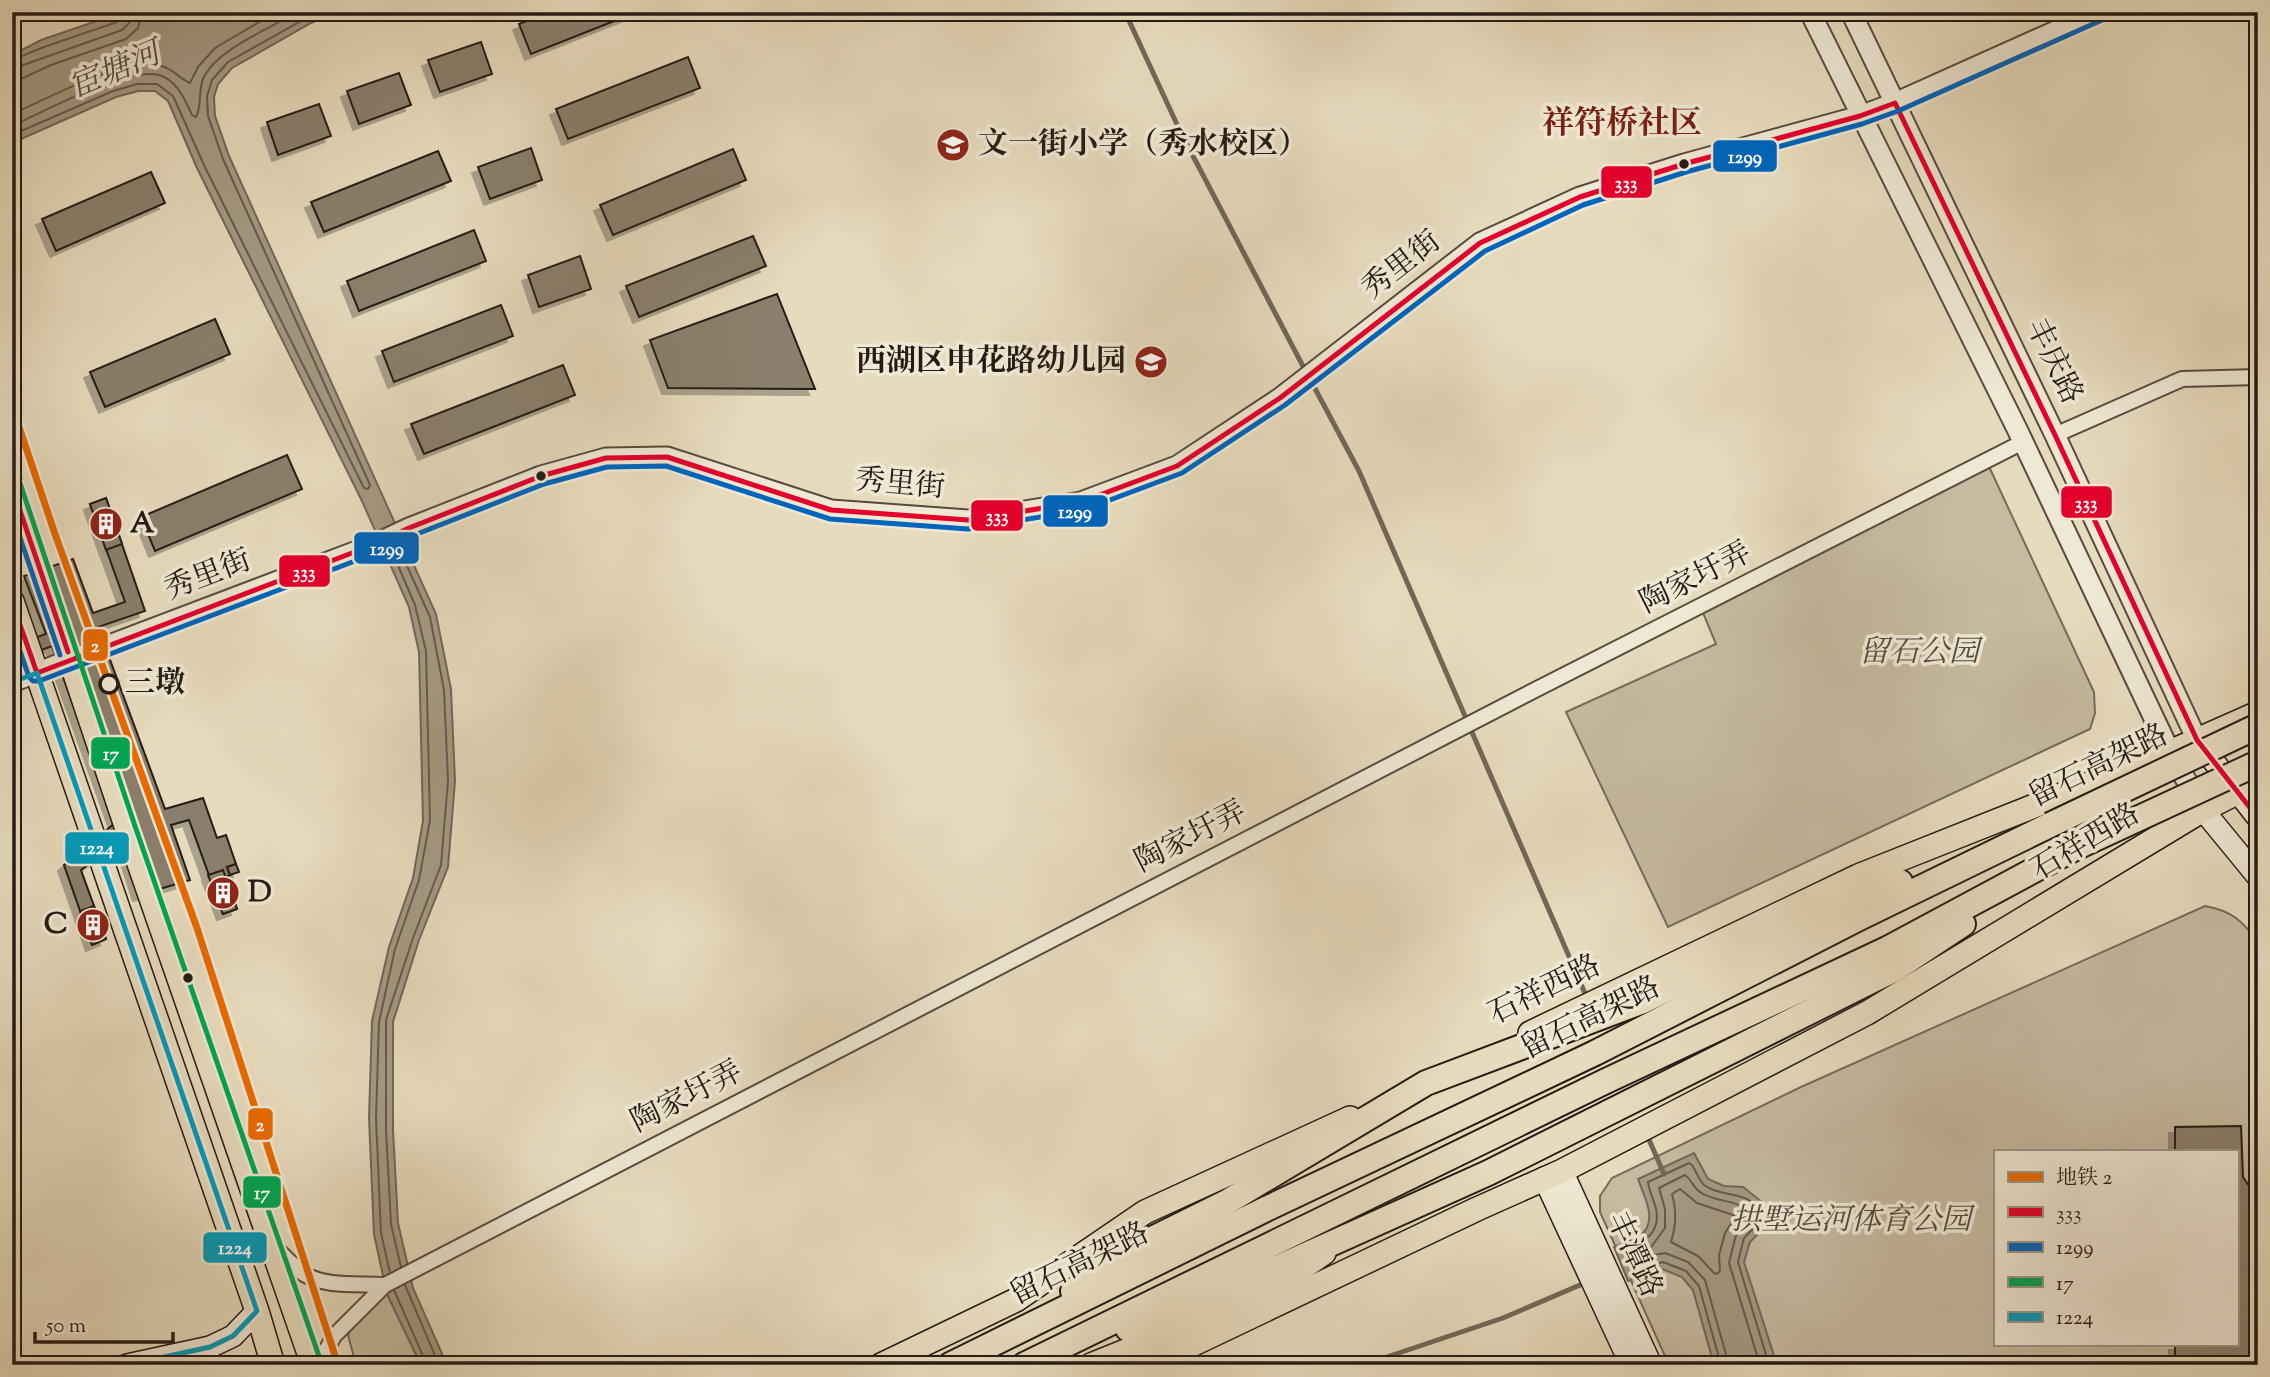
<svg xmlns="http://www.w3.org/2000/svg" width="2270" height="1377" viewBox="0 0 2270 1377" font-family="'Sorts Mill Goudy','Noto Serif SC',serif">
<defs>
<filter id="shadow"><feDropShadow dx="-6" dy="6" stdDeviation="0" flood-color="#0004"/></filter>
</defs>
<rect width="100%" height="100%" fill="#e7dbbd"/>
<filter id="stains"><feTurbulence type="fractalNoise" baseFrequency=".00286" numOctaves="4"/><feColorMatrix values="0 0 0 0 .2 0 0 0 0 .09 0 0 0 0 .02 0 0 0 .5 -.17"/></filter>
<radialGradient id="worn" r=".72"><stop offset=".6" stop-color="#630" stop-opacity="0"/><stop offset="1" stop-color="#630" stop-opacity=".3"/></radialGradient>
<g fill="#c6baa0" stroke="#766a5a" stroke-width="2" fill-rule="evenodd">
<path d="M1985,458L2094,692L2095,713L2090,729L1668,927L1566,712L1716,644L1701,608Z"/>
<path d="M2205,906C2232,911 2241,920 2258,941V1365H1669L1600,1212V1196L1612,1178L1801,1087ZM1995,1151H2237V1344H1995Z"/>
<path d="M387,1294L421,1365H356L348,1335L360,1312Z"/>
</g>
<g fill="#a59a84" stroke="#726757" stroke-width="2">
<path d="M123,12H335L311,23L232,68L218,84L214,97L215,116L229,156L436,614L451,689L455,781L448,867L419,940L393,1022V1130L398,1223L413,1288L447,1365H421L387,1294L374,1234L369,1118L372,1021L389,947L413,878L423,821L419,652L409,607L362,501L197,168L168,101L155,91H138L116,97L12,143V55L41,40Z"/>
<path d="M1694,1153L1708,1179L1724,1186L1743,1187L1762,1202L1770,1222L1750,1242L1744,1262L1777,1365H1714L1693,1290L1682,1277L1662,1269L1628,1281L1614,1247C1622,1243 1634,1241 1640,1236C1659,1221 1644,1196 1638,1179Z"/>
</g>
<g fill="none" stroke-linecap="round" stroke-linejoin="round">
<g stroke="#655a4c" stroke-width="2">
<path d="M12,60L44,47L117,22L122,18L123,12"/>
<path d="M12,69L122,30L129,23L131,12"/>
<path d="M12,80L23,78L51,65L126,39L138,28L142,12"/>
<path d="M12,114C47,99 126,55 162,66C173,69 180,79 190,83L198,67L215,48L276,12"/>
<path d="M12,126C45,111 125,67 159,75C177,80 185,100 192,115L196,117C202,107 198,91 203,79C215,50 271,28 297,12"/>
<path d="M12,135L113,91L137,84H157L173,96L204,165L364,488L368,489L370,485L223,159L208,116L207,96L212,80L228,62L317,12"/>
<path d="M398,546L430,617L444,690L448,781L441,865L413,938L386,1020V1130L391,1224L401,1267"/>
<path d="M1680,1189L1697,1203L1736,1216L1725,1233L1719,1255L1720,1271L1717,1274L1714,1273L1698,1256L1671,1242C1676,1225 1677,1212 1672,1194Z"/>
<path d="M390,1273L381,1233L376,1118L379,1022L395,949L419,880L430,820L426,651L415,605L391,549"/>
<path d="M405,1285L439,1365"/>
<path d="M394,1290L427,1365"/>
<path d="M1721,1365L1699,1286L1686,1271L1663,1262L1633,1271L1625,1253L1626,1249C1645,1242 1661,1232 1656,1209C1654,1200 1649,1191 1648,1182L1689,1163L1692,1165C1696,1171 1699,1180 1704,1185C1723,1200 1759,1187 1760,1222L1744,1238L1738,1262L1769,1365"/>
<path d="M1729,1365L1705,1280L1688,1262L1665,1253L1649,1256L1646,1254L1665,1228V1209L1659,1188L1685,1175C1691,1179 1693,1187 1700,1192C1716,1204 1740,1197 1751,1216L1736,1235L1729,1263L1760,1365"/>
</g>
<g stroke="#726757" stroke-width="5">
<path d="M1125,12L1181,133L1306,372"/>
<path d="M1311,381L1359,471L1587,998"/>
<path d="M1647,1135L1664,1174"/>
<path d="M1363,1365L1503,1318L1587,1282"/>
</g>
</g>
<g fill="#8a7f6c" stroke="#251b14" stroke-width="2" filter="url(#shadow)">
<path d="M548,12H637L531,54L519,24Z"/>
<path d="M481,42L492,74L440,92L428,60Z"/>
<path d="M688,57L700,88L568,139L556,109Z"/>
<path d="M399,73L411,105L359,124L347,91Z"/>
<path d="M319,104L331,136L278,155L267,122Z"/>
<path d="M531,148L542,180L490,199L478,167Z"/>
<path d="M733,149L746,180L613,235L600,205Z"/>
<path d="M438,151L451,181L324,232L311,202Z"/>
<path d="M151,172L165,203L56,251L42,219Z"/>
<path d="M474,230L486,261L359,311L347,281Z"/>
<path d="M753,236L766,266L639,317L626,286Z"/>
<path d="M580,256L591,289L539,307L528,275Z"/>
<path d="M777,294L815,389L668,388L650,340Z"/>
<path d="M501,305L513,336L394,382L382,351Z"/>
<path d="M215,319L230,354L105,407L90,372Z"/>
<path d="M563,365L575,395L424,454L411,424Z"/>
<path d="M287,455L302,489L155,551L141,517Z"/>
<path d="M106,498L145,611L98,627L165,809L203,798L217,838L226,835L236,864L227,867L230,875L226,877L237,909L223,914L189,820L171,825L190,880L139,895L121,840L81,870L106,939L92,945L64,865L115,823L52,646L12,661V646L46,634L24,576L73,559L93,613L125,602L90,504Z"/>
<path d="M106,498L122,544L106,550L90,504Z"/>
<path d="M236,864L239,872L230,875L227,867Z"/>
<path d="M223,870L237,909L223,914L208,875Z"/>
<path d="M94,906L106,939L92,945L80,911Z"/>
<path d="M2241,1126L2243,1177L2258,1199V1365H2175V1344H2237V1151H2175V1127Z"/>
</g>
<g fill="none" stroke-linecap="round" stroke-linejoin="round">
<defs>
<g id="minor">
<path d="M2055,435L2182,379L2258,377"/>
<path d="M276,1248C285,1257 294,1267 304,1274C327,1288 359,1283 385,1285"/>
<path d="M318,1365L334,1336L385,1285L1531,692L2023,442"/>
</g>
<g id="tertiary">
<path d="M1810,12L2017,429L2170,752L2201,806"/>
<path d="M1851,12L2055,435L2197,740"/>
<path d="M12,682L373,545L409,528L541,476L606,458L667,457L831,510L968,520L1081,502L1177,466L1280,398L1480,243L1580,197L1684,164L1860,116L1895,103L2098,12"/>
</g>
<g id="secondary">
<path d="M2197,740L2258,818"/>
<path d="M2203,810L2258,877"/>
<path d="M1562,1171L1651,1365"/>
<path d="M1544,1178L1631,1365"/>
<path d="M127,1365L210,1347L233,1336L257,1311"/>
</g>
<g id="primary">
<path d="M12,486L127,829L313,1365"/>
<path d="M12,601L257,1311L273,1365"/>
<path d="M1530,1033L1858,876L2170,752L2258,713"/>
<path d="M881,1365L1016,1300L1145,1212L1350,1118"/>
<path d="M1091,1365C1169,1333 1256,1302 1324,1253"/>
<path d="M1120,1365L1181,1350L1477,1209L1562,1171L1867,1013L2203,810L2258,782"/>
</g>
<g id="trunk">
<path d="M1073,1291L1136,1247L1227,1202L1426,1083L1643,1001L1863,896L1900,882"/>
<path d="M1128,1329L1188,1308L1488,1173L1895,969L1963,924"/>
<path d="M950,1365L1266,1209L1595,1053L1859,918L2050,825"/>
<path d="M1024,1365L1606,1081L1887,949L2079,846"/>
</g>
</defs>
<use href="#minor" stroke="#564b3e" stroke-width="18"/>
<use href="#tertiary" stroke="#564b3e" stroke-width="23"/>
<use href="#secondary" stroke="#251b14" stroke-width="24"/>
<use href="#primary" stroke="#251b14" stroke-width="26"/>
<use href="#trunk" stroke="#251b14" stroke-width="28"/>
<use href="#minor" stroke="#efe8d4" stroke-width="14"/>
<use href="#tertiary" stroke="#efe8d4" stroke-width="19"/>
<use href="#secondary" stroke="#efe8d4" stroke-width="21"/>
<use href="#primary" stroke="#e7dbbd" stroke-width="23"/>
<use href="#trunk" stroke="#e7dbbd" stroke-width="24"/>
<defs>
<g id="trunk-bridge">
<path d="M2050,825L2258,726"/>
<path d="M2079,846L2258,763"/>
</g>
</defs>
<use href="#trunk-bridge" stroke="#251b14" stroke-width="28" stroke-linecap="butt"/>
<use href="#trunk-bridge" stroke="#e7dbbd" stroke-width="24"/>
<defs>
<g id="bus-1">
<path d="M12,487L68,652"/>
<path d="M12,602L37,673L373,545L409,528L541,476L606,458L667,457L831,510L968,520L1081,502L1177,466L1280,398L1480,243L1580,197L1684,164L1860,116L1895,103L2055,435L2197,740L2258,818"/>
</g>
<g id="bus-2">
<path d="M12,514L60,655"/>
<path d="M12,628L29,677L33,681H39L376,553L412,536L544,484L607,467L666,466L830,519L968,529L1083,510L1182,473L1285,405L1485,251L1583,205L1686,172L1862,124L1898,111L2102,20"/>
</g>
<path id="bus-3" d="M20,483L135,826L321,1362"/>
<path id="bus-4" d="M12,682L37,673L257,1311L233,1336L210,1347L128,1365"/>
</defs>
<use href="#bus-1" stroke="#efe8d4" stroke-width="10"/>
<use href="#bus-2" stroke="#efe8d4" stroke-width="10"/>
<use href="#bus-3" stroke="#efe8d4" stroke-width="10"/>
<use href="#bus-4" stroke="#efe8d4" stroke-width="10"/>
<use href="#bus-1" stroke="#e4002b" stroke-width="5"/>
<use href="#bus-2" stroke="#0065bd" stroke-width="5"/>
<use href="#bus-3" stroke="#00a651" stroke-width="5"/>
<use href="#bus-4" stroke="#049bbb" stroke-width="5"/>
<defs>
<path id="metro-1" d="M12,406L55,534L197,928L338,1365"/>
</defs>
<use href="#metro-1" stroke="#efe8d4" stroke-width="12"/>
<use href="#metro-1" stroke="#e96a02" stroke-width="7"/>
</g>
<defs>
<symbol id="school-disc" viewBox="-11 -11 22 22"><circle r="9.5" fill="#8f2418" stroke="#efe8d4"/><path d="M0-5L7-2L0 1L-7-2ZM-4 1L0 2.5L4 1V4Q0 6-4 4Z" fill="#fff"/></symbol>
<symbol id="building-disc" viewBox="-11 -11 22 22"><circle r="9.5" fill="#8f2418" stroke="#efe8d4"/><path d="M-4-6H4V6H1V3H-1V6H-4ZM-2.5-4.3h1.7v1.8h-1.7ZM.8-4.3h1.7v1.8H.8ZM-2.5-1h1.7V.8h-1.7ZM.8-1h1.7V.8H.8Z" fill="#fff"/></symbol>
</defs>
<g fill-rule="evenodd">
<use href="#school-disc" x="934" y="126" width="38" height="38"/>
<use href="#school-disc" x="1132" y="343" width="38" height="38"/>
<use href="#building-disc" x="87" y="505" width="38" height="38"/>
<use href="#building-disc" x="204" y="874" width="38" height="38"/>
<use href="#building-disc" x="74" y="906" width="38" height="38"/>
</g>
<g fill="#251b14" stroke="#efe8d4" stroke-width="2.5">
<circle cx="1684" cy="164" r="6"/>
<circle cx="541" cy="476" r="6"/>
<circle cx="188" cy="978" r="6"/>
</g>
<circle fill="#efe8d4" stroke="#251b14" stroke-width="3.5" cx="109" cy="684" r="9"/>
<g text-anchor="middle" dominant-baseline="central" stroke-width="7" stroke-linejoin="round" paint-order="stroke">
<g font-size="30" font-weight="bold" fill="#251b14" stroke="#efe8d4" text-anchor="start">
<text x="978" y="145">文一街小学（秀水校区）</text>
<text x="1126" y="362" text-anchor="end">西湖区申花路幼儿园</text>
<text x="130" y="524">A</text>
<text x="248" y="893">D</text>
<text x="68" y="925" text-anchor="end">C</text>
</g>
<g font-size="30" fill="#251b14" stroke="#efe8d4">
<text transform="translate(1402 266) rotate(-38)">秀里街</text>
<text transform="translate(2053 362) rotate(64)">丰庆路</text>
<text transform="translate(900 485) rotate(5)">秀里街</text>
<text transform="translate(208 576) rotate(-21)">秀里街</text>
<text transform="translate(1696 579) rotate(-27)">陶家圩弄</text>
<text transform="translate(2099 767) rotate(-26)">留石高架路</text>
<text transform="translate(1191 838) rotate(-27)">陶家圩弄</text>
<text transform="translate(2086 843) rotate(-31)">石祥西路</text>
<text transform="translate(1545 991) rotate(-26)">石祥西路</text>
<text transform="translate(1591 1019) rotate(-26)">留石高架路</text>
<text transform="translate(687 1098) rotate(-27)">陶家圩弄</text>
<text transform="translate(1633 1255) rotate(65)">丰潭路</text>
<text transform="translate(1080 1265) rotate(-26)">留石高架路</text>
</g>
<g font-size="30" font-style="italic" fill="#554b3e" stroke="#efe8d4">
<text x="1919" y="653">留石公园</text>
<text x="1851" y="1221">拱墅运河体育公园</text>
</g>
<g font-size="30" font-weight="bold" fill="#251b14" stroke="#efe8d4" text-anchor="start">
<text x="125" y="684">三墩</text>
</g>
<g font-size="32" font-style="italic" fill="#584e41" stroke="#efe8d4">
<text transform="translate(115 72) rotate(-23)">宦塘河</text>
</g>
<g font-size="32" font-weight="bold" fill="#7a1f14" stroke="#efe8d4">
<text x="1622" y="125">祥符桥社区</text>
</g>
</g>
<g stroke="#efe8d4" stroke-width="2.5">
<rect x="1712" y="139" width="66" height="34" rx="7" fill="#0065bd"/>
<rect x="1600" y="165" width="53" height="34" rx="7" fill="#e4002b"/>
<rect x="2060" y="485" width="53" height="34" rx="7" fill="#e4002b"/>
<rect x="1042" y="494" width="67" height="34" rx="7" fill="#0065bd"/>
<rect x="970" y="499" width="54" height="33" rx="7" fill="#e4002b"/>
<rect x="353" y="531" width="67" height="34" rx="7" fill="#0065bd"/>
<rect x="278" y="554" width="53" height="34" rx="7" fill="#e4002b"/>
<rect x="82" y="628" width="27" height="34" rx="7" fill="#e96a02"/>
<rect x="90" y="736" width="41" height="34" rx="7" fill="#00a651"/>
<rect x="64" y="831" width="66" height="34" rx="7" fill="#049bbb"/>
<rect x="247" y="1107" width="27" height="34" rx="7" fill="#e96a02"/>
<rect x="242" y="1175" width="40" height="34" rx="7" fill="#00a651"/>
<rect x="202" y="1231" width="66" height="33" rx="7" fill="#049bbb"/>
</g>
<g font-size="19" text-anchor="middle" font-weight="bold" fill="#fff">
<text x="1745" y="163">1299</text>
<text x="1626" y="189">333</text>
<text x="2086" y="509">333</text>
<text x="1075" y="518">1299</text>
<text x="997" y="522">333</text>
<text x="387" y="555">1299</text>
<text x="304" y="578">333</text>
<text x="95" y="652">2</text>
<text x="111" y="760">17</text>
<text x="97" y="854">1224</text>
<text x="260" y="1131">2</text>
<text x="262" y="1199">17</text>
<text x="235" y="1254">1224</text>
</g>
<rect width="2270" height="1377" fill="none" stroke="#e7dbbd" stroke-width="42"/>
<rect x="14" y="14" width="2242" height="1349" fill="none" stroke="#251b14" stroke-width="3.5"/>
<rect x="21" y="21" width="2228" height="1335" fill="none" stroke="#251b14" stroke-width="2"/>
<rect x="1994" y="1150" width="245" height="196" fill="#efe8d4" stroke="#9e9687" stroke-width="2"/>
<rect x="2008" y="1172" width="35" height="10" fill="#e96a02" stroke="#9e9687" stroke-width="2"/>
<text x="2056" y="1184" font-size="21" fill="#251b14">地铁 2</text>
<rect x="2008" y="1207" width="35" height="10" fill="#e4002b" stroke="#9e9687" stroke-width="2"/>
<text x="2056" y="1220" font-size="21" fill="#251b14">333</text>
<rect x="2008" y="1242" width="35" height="10" fill="#0065bd" stroke="#9e9687" stroke-width="2"/>
<text x="2056" y="1254" font-size="21" fill="#251b14">1299</text>
<rect x="2008" y="1277" width="35" height="10" fill="#00a651" stroke="#9e9687" stroke-width="2"/>
<text x="2056" y="1290" font-size="21" fill="#251b14">17</text>
<rect x="2008" y="1312" width="35" height="10" fill="#049bbb" stroke="#9e9687" stroke-width="2"/>
<text x="2056" y="1324" font-size="21" fill="#251b14">1224</text>
<path d="M35 1332v10h138v-10" fill="none" stroke="#251b14" stroke-width="3.5"/>
<text x="46" y="1332" font-size="21" fill="#251b14" stroke="#efe8d4" stroke-width="5" paint-order="stroke">50 m</text>
<rect width="100%" height="100%" filter="url(#stains)"/>
<rect width="100%" height="100%" fill="url(#worn)"/>
</svg>
